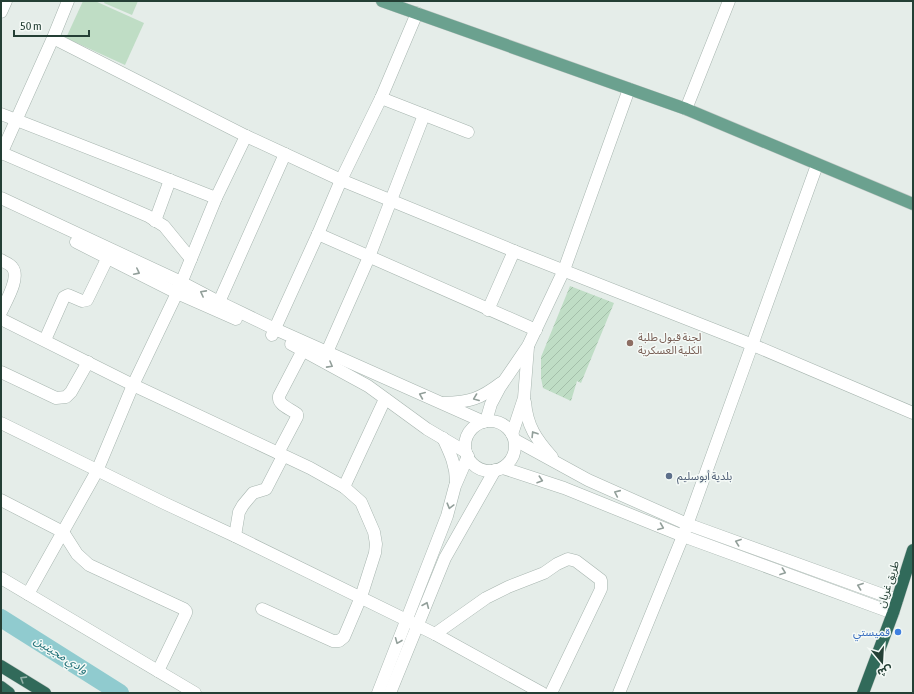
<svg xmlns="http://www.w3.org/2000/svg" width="914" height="694" viewBox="0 0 914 694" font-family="'Asap Condensed','Noto Sans Arabic',sans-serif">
<defs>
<pattern id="garden-furrows" width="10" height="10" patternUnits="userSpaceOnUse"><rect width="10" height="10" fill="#bfddc5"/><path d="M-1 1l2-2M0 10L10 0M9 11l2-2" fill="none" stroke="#a4bfaa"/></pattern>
</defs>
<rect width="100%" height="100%" fill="#e5ede9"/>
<path fill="url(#garden-furrows)" d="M570,286L614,303L581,383L577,381L571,401L543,388L541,378V357Z"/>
<g fill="#bfddc5">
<path d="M83,1H95L144,23L125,65L66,38Z"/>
<path d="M105,1H138L132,15L104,3Z"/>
</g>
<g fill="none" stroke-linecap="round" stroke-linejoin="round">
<path stroke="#90cbcf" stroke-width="18" d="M1,618L120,693"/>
<defs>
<g id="minor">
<path d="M1,12L6,1"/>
<path d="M53,38L246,136L341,180L514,251L753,345L913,413"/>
<path d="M381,98L468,132"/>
<path d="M686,109L729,1"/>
<path d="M1,114L216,198L177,293L133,385L97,471L28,594"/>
<path d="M2,153L148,216L164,226L191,259"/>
<path d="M1,154L53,38L68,1"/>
<path d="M1,198L181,282L219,302L275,329L484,422"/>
<path d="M216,198L246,136"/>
<path d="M155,221L170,180"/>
<path d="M318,234L536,330"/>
<path d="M76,242L177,293L236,319"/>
<path d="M1,260C4,262 10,264 12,267C21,277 6,301 1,312"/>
<path d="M219,302L285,154"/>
<path d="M488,310L514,251"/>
<path d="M1,319L133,385L310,468L344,487L361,502L374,532L376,544L375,553L361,597L344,637L339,641H333L262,609"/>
<path d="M272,335L318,234L341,180L381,98L417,13"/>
<path d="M45,340L64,297L68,295L82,301L87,300L108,257"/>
<path d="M291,344L368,386L427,429L466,452"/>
<path d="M327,352L369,257L424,115"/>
<path d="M1,372L56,398L66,397L71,392L88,362"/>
<path d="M525,402C527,426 536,439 552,457"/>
<path d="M444,403C470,402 480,399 501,383"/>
<path d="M486,421L491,404L500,387L528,346L564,270L629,89"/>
<circle cx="490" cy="446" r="25"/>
<path d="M1,423L164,503L235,536L435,634L542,693"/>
<path d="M512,434L524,398L528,347"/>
<path d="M443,438C450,453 456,465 456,482"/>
<path d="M515,440L588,480L687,524L897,600"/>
<path d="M278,453L297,417V414C291,409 277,405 279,396L303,350"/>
<path d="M503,468L564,488L683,536L893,613"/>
<path d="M344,487L385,399"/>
<path d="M1,500L63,532L77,554L89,565L184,609L186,611V613L158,671"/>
<path d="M235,536L239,512L243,505L253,493L266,489L283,456"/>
<path d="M1,578L195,693"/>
<path d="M435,634L486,598L508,587L544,573L557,564L568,559L576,561L601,580V589L551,693"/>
<path d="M378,693L447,516L455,486L468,456"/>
<path d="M390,693L445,558L495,470"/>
<path d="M619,693L683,536L817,165"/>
</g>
<path id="major" d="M382,1L686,109L913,204"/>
<g id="highway">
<path d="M1,666L45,693"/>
<path d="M1,687L9,693"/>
<path d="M863,693L893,613L913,550"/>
</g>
</defs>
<use href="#minor" stroke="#a7b5af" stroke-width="13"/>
<use href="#major" stroke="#c2c9c6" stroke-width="13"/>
<use href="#highway" stroke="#c2c9c6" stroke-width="13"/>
<use href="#minor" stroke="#fff" stroke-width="12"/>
<use href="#major" stroke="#6ba18f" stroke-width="12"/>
<use href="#highway" stroke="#316a5a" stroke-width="12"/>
</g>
<defs><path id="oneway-chevron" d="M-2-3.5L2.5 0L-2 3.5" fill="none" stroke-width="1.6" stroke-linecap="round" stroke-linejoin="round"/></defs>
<g stroke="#929f9a">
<use href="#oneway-chevron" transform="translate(137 272) rotate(27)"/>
<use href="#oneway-chevron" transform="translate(203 293) rotate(-152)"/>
<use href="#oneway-chevron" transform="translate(330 365) rotate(29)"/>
<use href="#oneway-chevron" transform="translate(422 395) rotate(-157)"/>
<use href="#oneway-chevron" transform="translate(476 398) rotate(159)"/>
<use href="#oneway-chevron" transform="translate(534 434) rotate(-122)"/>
<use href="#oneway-chevron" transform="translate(540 480) rotate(18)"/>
<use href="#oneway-chevron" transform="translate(617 493) rotate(-156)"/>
<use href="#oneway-chevron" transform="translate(450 506) rotate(105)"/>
<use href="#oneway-chevron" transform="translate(661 527) rotate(22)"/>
<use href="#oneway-chevron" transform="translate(738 542) rotate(-160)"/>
<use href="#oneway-chevron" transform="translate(783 572) rotate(20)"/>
<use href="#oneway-chevron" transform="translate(860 586) rotate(-160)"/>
<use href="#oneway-chevron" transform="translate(426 605) rotate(-67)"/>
<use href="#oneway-chevron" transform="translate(398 641) rotate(112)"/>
</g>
<use stroke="#93b2a8" href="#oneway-chevron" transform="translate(23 679) rotate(-148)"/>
<circle fill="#8d6e63" stroke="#f5faf7" stroke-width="1.5" cx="630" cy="343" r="4"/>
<circle fill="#5c6f8a" stroke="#f5faf7" stroke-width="1.5" cx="669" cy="476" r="4"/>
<circle fill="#3f7fe0" stroke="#f5faf7" stroke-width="1.5" cx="898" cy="632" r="4"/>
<g text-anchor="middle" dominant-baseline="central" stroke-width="3" stroke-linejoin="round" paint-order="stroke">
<g font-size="11" fill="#785e54" stroke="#f5faf7" text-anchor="start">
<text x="638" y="337">لجنة قبول طلبة<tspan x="638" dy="13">الكلية العسكرية</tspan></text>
</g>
<g font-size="11" fill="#4e5e75" stroke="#f5faf7" text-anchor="start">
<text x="677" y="476">بلدية أبوسليم</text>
</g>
<g font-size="11" fill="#243f35" stroke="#f5faf7">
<text transform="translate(888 584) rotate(-72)">طريق غريان</text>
</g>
<g font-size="11" fill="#366cbe" stroke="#f5faf7" text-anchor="end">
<text x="890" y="632">قميستي</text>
</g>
<g font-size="12" font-style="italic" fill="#217178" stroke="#f5faf7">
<text transform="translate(61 655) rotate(32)">وادي مجينين</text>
</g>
</g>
<rect width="914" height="694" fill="none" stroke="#243f35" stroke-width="4"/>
<g transform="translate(882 662) rotate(162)" stroke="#f5faf7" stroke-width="3" paint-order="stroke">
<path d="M0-3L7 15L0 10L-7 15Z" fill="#243f35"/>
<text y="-6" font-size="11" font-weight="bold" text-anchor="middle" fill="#243f35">ش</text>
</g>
<path d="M14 30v6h75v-6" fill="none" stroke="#243f35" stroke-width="2"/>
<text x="20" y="30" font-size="12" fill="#243f35" stroke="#f5faf7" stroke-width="3" paint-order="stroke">50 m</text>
</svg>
